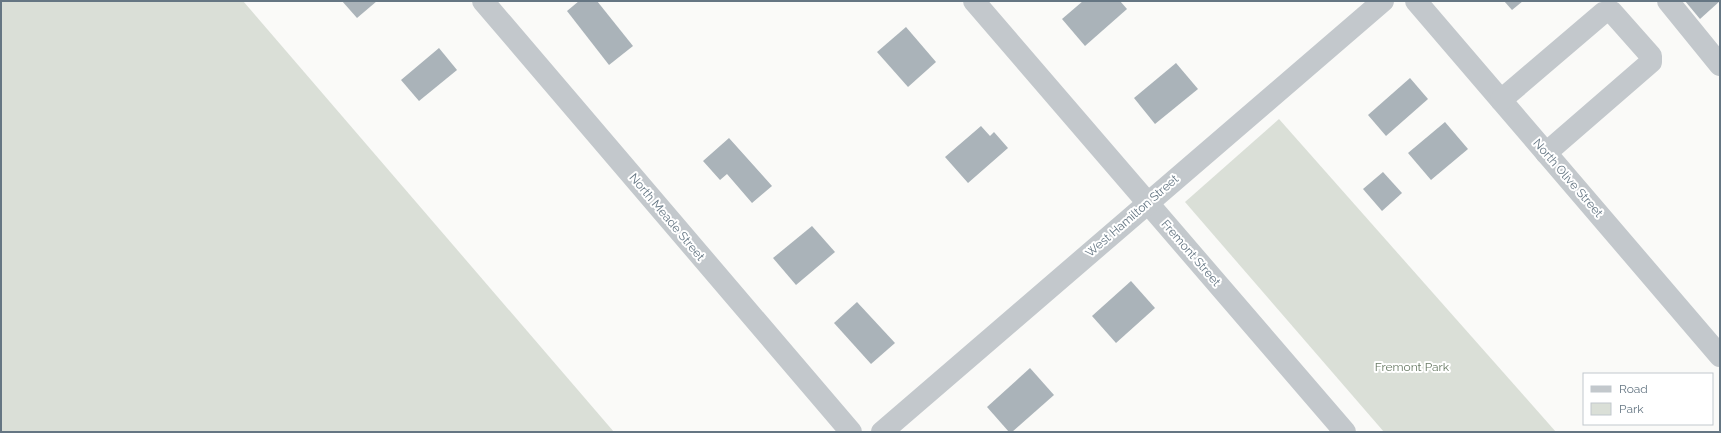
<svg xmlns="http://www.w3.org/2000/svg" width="1721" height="433" viewBox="0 0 1721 433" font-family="Raleway,sans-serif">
<rect width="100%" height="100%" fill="#fafaf8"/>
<g fill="#dadfd7">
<path d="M1,1H243L614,432H1Z"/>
<path d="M1279,119L1556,432H1384L1185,202Z"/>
</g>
<g fill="#aab3b9">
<path d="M342,1H377L357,18Z"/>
<path d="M579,1H597L633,46L609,65L567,11Z"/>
<path d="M1083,1H1120L1127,9L1085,46L1062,19Z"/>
<path d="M1504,1H1523L1512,10Z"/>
<path d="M1685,1H1720L1700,19Z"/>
<path d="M906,27L936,62L908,87L877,52Z"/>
<path d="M439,48L457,70L419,101L401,80Z"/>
<path d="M1176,63L1198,89L1155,124L1134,98Z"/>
<path d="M1410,78L1428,99L1386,136L1368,115Z"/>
<path d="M1445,122L1468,149L1431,180L1408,153Z"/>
<path d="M981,126L990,136L994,132L1008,148L968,183L945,157Z"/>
<path d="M729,138L772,186L752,203L727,174L720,180L703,161Z"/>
<path d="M1383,172L1402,193L1382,211L1363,189Z"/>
<path d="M812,226L835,252L796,285L773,258Z"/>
<path d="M1131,281L1155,308L1116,343L1092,316Z"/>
<path d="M857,302L895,343L871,364L834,323Z"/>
<path d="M1030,368L1054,395L1012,432H1009L987,407Z"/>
</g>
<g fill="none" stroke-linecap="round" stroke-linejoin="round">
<g stroke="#c3c8cc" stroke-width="22">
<path d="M483,1L851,432"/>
<path d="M974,1L1345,432"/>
<path d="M1416,1L1720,356"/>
<path d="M1668,1L1720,65"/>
<path d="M1501,100L1603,13L1612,12L1651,56V62L1546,153"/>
<path d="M882,432L1383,1"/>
</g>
</g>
<g text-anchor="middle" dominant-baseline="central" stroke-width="4" stroke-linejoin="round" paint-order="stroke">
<g font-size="12" fill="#657683" stroke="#fff">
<text transform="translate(1568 178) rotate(49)">North Olive Street</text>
<text transform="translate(1132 216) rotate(-41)">West Hamilton Street</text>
<text transform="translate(667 217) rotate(50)">North Meade Street</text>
<text transform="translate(1191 253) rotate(49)">Fremont Street</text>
</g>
<g font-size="12" fill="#687a64" stroke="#fff">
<text x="1412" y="367">Fremont Park</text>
</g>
</g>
<rect width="1721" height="433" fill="none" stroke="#657683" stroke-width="4"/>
<rect x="1583" y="373" width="130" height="52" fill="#ffffff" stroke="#c1c8cd"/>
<rect x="1591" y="386" width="20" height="6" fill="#c3c8cc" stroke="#c1c8cd"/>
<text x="1619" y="393" font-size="12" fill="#657683">Road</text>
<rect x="1591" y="403" width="20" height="12" fill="#dadfd7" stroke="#c1c8cd"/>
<text x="1619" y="413" font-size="12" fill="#657683">Park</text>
</svg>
